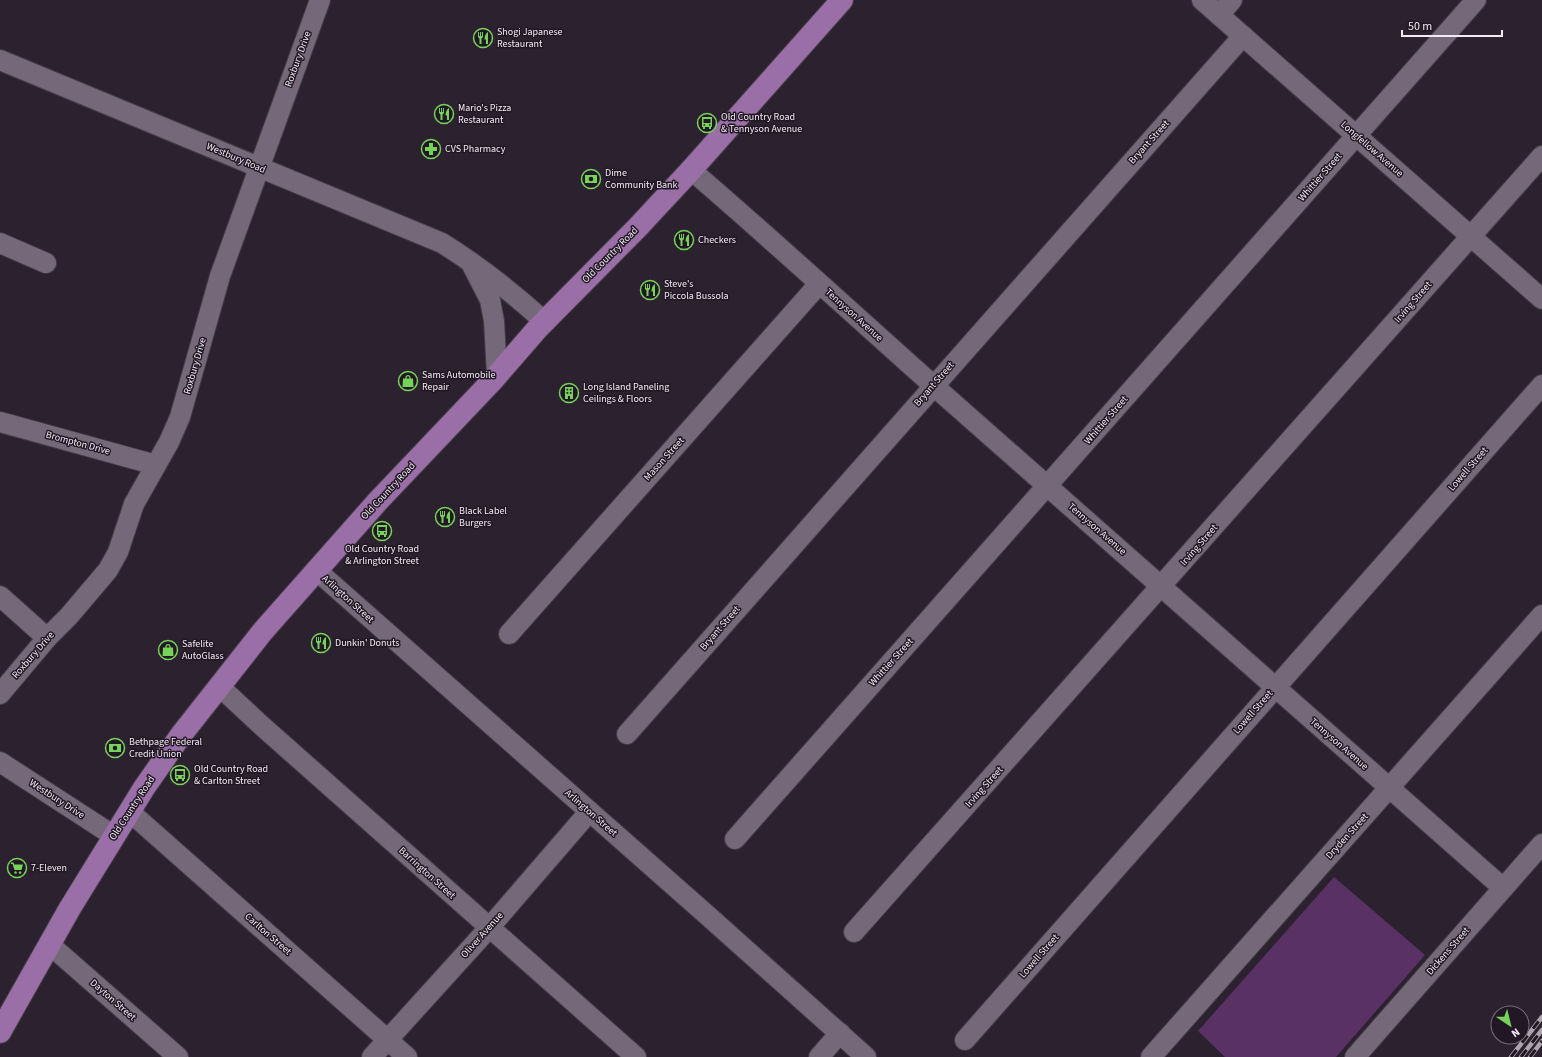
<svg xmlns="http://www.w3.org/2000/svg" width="1542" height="1057" viewBox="0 0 1542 1057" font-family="'Source Sans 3',sans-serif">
<rect width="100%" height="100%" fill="#2c212f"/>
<path fill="#593164" d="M1334,877L1425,955L1336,1057H1225L1198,1031Z"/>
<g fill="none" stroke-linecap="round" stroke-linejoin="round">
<defs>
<g id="minor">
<path d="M1202,0L1542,299"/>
<path d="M1219,15L1232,0"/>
<path d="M0,60L442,243C479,266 513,293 545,322"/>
<path d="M691,170C774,241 854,315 935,387C1125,554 1314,721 1503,888"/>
<path d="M0,243L46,263"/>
<path d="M473,267L490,300L494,321L497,375"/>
<path d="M0,422L156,465"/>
<path d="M316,570L707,915L866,1057"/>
<path d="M0,596L47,638"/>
<path d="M509,634L819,284"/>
<path d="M219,686L262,726L636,1057"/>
<path d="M0,694L47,638L69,616L108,570L118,552L134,504L169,442L180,417L220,276L320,0"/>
<path d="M627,734L1243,36"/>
<path d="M0,762L114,836"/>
<path d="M130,812L407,1057"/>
<path d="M735,839L1476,0"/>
<path d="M854,932L1542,156"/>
<path d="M49,944L178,1057"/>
<path d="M965,1040L1542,385"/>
<path d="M372,1057L489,928L589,812"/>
<path d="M819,1057L840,1033"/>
<path d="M1151,1057L1542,615"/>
<path d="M1355,1057L1542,844"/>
</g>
<path id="major" d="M0,1032L70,908L144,788L181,735L263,631L378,501L492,381L538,328L637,228L691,170L842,0"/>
</defs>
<use href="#minor" stroke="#453c48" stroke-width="22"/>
<use href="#major" stroke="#453c48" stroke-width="24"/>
<use href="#minor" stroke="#756979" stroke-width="20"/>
<use href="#major" stroke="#9a6ea6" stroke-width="22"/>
<defs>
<g id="rail">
<path d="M1511,1057L1542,1017"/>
<path d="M1521,1057L1542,1030"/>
<path d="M1530,1057L1542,1041"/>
</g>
</defs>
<use href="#rail" stroke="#aca4af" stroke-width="4.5"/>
<use href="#rail" stroke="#221825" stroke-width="3" stroke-dasharray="9" stroke-linecap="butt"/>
</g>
<defs>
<symbol id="restaurant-ring" viewBox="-11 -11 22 22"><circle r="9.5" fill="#221825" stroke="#77d259" stroke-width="1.5"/><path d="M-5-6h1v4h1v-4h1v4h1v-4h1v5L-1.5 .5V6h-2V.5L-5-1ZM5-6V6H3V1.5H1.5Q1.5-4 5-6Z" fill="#77d259"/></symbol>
<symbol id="bus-ring" viewBox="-11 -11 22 22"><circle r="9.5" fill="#221825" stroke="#77d259" stroke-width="1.5"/><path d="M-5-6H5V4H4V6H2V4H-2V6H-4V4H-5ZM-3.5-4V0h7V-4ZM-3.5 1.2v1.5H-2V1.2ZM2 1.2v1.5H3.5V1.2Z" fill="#77d259"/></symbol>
<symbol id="pharmacy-ring" viewBox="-11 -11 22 22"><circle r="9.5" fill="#221825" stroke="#77d259" stroke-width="1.5"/><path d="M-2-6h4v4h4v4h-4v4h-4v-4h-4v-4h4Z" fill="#77d259"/></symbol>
<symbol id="bank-ring" viewBox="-11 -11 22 22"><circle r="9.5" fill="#221825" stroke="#77d259" stroke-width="1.5"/><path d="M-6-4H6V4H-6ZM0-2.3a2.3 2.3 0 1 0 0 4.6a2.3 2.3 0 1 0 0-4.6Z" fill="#77d259"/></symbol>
<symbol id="shop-ring" viewBox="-11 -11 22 22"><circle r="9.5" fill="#221825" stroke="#77d259" stroke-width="1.5"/><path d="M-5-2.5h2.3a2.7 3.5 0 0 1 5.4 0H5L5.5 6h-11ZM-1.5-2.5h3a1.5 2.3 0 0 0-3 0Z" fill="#77d259"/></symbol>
<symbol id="building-ring" viewBox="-11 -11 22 22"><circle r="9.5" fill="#221825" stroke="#77d259" stroke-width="1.5"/><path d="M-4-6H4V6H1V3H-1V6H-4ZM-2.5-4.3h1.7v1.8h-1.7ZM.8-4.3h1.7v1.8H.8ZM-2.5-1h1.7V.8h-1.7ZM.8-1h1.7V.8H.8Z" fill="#77d259"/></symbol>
<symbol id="supermarket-ring" viewBox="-11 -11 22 22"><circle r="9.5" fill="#221825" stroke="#77d259" stroke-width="1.5"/><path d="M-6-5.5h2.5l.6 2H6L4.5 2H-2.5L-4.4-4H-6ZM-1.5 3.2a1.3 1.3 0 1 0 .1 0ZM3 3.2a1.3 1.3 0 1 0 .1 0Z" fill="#77d259"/></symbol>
</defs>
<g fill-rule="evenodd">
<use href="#restaurant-ring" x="472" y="27" width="22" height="22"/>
<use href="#restaurant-ring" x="433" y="103" width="22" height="22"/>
<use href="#bus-ring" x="696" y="112" width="22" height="22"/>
<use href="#pharmacy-ring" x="420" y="138" width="22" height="22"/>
<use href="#bank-ring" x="580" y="168" width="22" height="22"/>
<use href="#restaurant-ring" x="673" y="229" width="22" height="22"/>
<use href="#restaurant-ring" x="639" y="279" width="22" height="22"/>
<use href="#shop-ring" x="397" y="370" width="22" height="22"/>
<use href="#building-ring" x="558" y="382" width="22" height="22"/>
<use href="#restaurant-ring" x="434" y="506" width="22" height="22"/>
<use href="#bus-ring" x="371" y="520" width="22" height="22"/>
<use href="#restaurant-ring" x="310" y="632" width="22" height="22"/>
<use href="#shop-ring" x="157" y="639" width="22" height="22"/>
<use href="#bank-ring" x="104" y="737" width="22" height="22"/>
<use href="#bus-ring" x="169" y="764" width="22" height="22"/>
<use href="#supermarket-ring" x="6" y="857" width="22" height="22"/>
</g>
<g text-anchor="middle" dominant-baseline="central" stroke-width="3" stroke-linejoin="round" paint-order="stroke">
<g font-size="10" fill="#f2ebf4" stroke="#221825" text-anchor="start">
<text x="497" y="32">Shogi Japanese<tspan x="497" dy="12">Restaurant</tspan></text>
<text x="458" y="108">Mario's Pizza<tspan x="458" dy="12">Restaurant</tspan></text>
<text x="721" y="117">Old Country Road<tspan x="721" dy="12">&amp; Tennyson Avenue</tspan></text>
<text x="445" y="149">CVS Pharmacy</text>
<text x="605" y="173">Dime<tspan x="605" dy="12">Community Bank</tspan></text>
<text x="698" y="240">Checkers</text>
<text x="664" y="284">Steve's<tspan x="664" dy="12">Piccola Bussola</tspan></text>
<text x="422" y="375">Sams Automobile<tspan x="422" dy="12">Repair</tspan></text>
<text x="583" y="387">Long Island Paneling<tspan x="583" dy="12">Ceilings &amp; Floors</tspan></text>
<text x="459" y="511">Black Label<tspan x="459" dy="12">Burgers</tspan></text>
<text x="382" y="549" text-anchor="middle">Old Country Road<tspan x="382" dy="12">&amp; Arlington Street</tspan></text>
<text x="335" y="643">Dunkin' Donuts</text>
<text x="182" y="644">Safelite<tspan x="182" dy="12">AutoGlass</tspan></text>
<text x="129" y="742">Bethpage Federal<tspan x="129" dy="12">Credit Union</tspan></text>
<text x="194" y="769">Old Country Road<tspan x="194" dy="12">&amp; Carlton Street</tspan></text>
<text x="31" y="868">7-Eleven</text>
</g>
<g font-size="10" fill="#f2ebf4" stroke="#221825">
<text transform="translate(298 59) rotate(-70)">Roxbury Drive</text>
<text transform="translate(1149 142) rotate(-48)">Bryant Street</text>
<text transform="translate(1372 149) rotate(41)">Longfellow Avenue</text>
<text transform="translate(236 158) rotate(23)">Westbury Road</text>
<text transform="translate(1320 177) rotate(-49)">Whittier Street</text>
<text transform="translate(610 255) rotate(-45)">Old Country Road</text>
<text transform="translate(1413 302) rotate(-49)">Irving Street</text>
<text transform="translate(854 315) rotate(42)">Tennyson Avenue</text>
<text transform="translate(195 366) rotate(-74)">Roxbury Drive</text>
<text transform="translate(934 384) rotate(-49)">Bryant Street</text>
<text transform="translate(1106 420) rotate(-49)">Whittier Street</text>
<text transform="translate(78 443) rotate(15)">Brompton Drive</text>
<text transform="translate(664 459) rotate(-48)">Mason Street</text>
<text transform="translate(1468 469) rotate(-49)">Lowell Street</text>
<text transform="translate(388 491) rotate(-47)">Old Country Road</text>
<text transform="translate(1097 529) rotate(41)">Tennyson Avenue</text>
<text transform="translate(1199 545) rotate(-49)">Irving Street</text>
<text transform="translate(348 599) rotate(42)">Arlington Street</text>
<text transform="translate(720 628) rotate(-49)">Bryant Street</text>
<text transform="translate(33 655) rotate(-49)">Roxbury Drive</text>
<text transform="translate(891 662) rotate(-48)">Whittier Street</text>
<text transform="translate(1253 712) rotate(-49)">Lowell Street</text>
<text transform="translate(1339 744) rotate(41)">Tennyson Avenue</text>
<text transform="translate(984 787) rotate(-48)">Irving Street</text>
<text transform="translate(57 799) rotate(33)">Westbury Drive</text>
<text transform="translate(132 808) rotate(-57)">Old Country Road</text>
<text transform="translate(591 813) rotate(41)">Arlington Street</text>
<text transform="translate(1347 836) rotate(-48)">Dryden Street</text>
<text transform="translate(427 873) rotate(42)">Barrington Street</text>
<text transform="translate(268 934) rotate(41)">Carlton Street</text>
<text transform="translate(482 935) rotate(-48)">Oliver Avenue</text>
<text transform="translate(1448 951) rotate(-49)">Dickens Street</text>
<text transform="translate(1039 956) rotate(-49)">Lowell Street</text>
<text transform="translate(113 1000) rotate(41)">Dayton Street</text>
</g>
</g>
<g transform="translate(1510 1025) rotate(145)"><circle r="19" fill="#221825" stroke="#756c78"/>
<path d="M0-3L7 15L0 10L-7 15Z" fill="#77d259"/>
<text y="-6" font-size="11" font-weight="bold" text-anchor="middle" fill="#f2ebf4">N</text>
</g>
<path d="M1402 30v6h100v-6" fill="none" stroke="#f2ebf4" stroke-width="2"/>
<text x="1408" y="30" font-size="12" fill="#f2ebf4" stroke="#221825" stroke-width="3" paint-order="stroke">50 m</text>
</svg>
